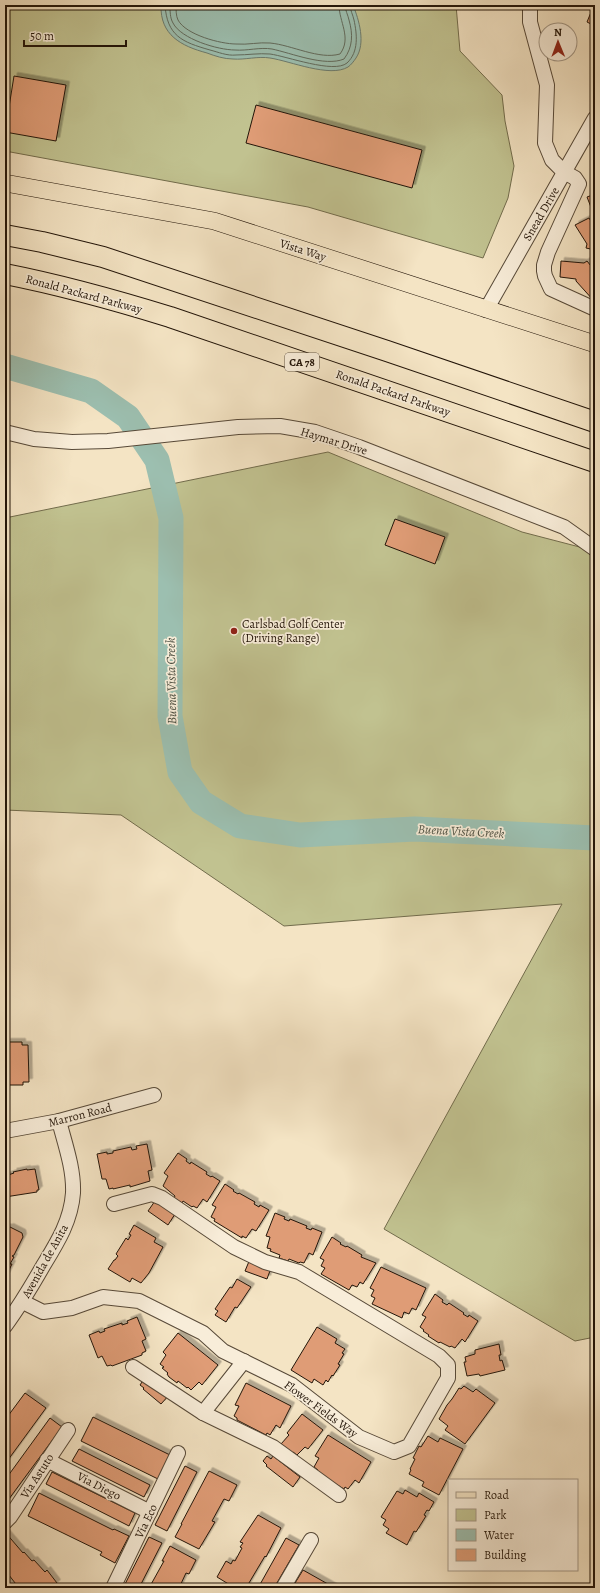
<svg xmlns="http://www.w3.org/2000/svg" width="600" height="1593" viewBox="0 0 600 1593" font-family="Alegreya,serif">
<defs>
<filter id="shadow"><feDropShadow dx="3.5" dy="-3.5" stdDeviation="0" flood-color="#0004"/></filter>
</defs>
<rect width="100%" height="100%" fill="#f4e4c4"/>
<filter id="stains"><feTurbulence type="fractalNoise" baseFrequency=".005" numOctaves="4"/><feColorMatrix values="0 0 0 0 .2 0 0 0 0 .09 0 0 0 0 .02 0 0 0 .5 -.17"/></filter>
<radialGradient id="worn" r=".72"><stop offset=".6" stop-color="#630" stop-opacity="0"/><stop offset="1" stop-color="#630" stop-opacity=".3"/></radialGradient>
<g fill="#c1c290" stroke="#726c4c">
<path d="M5,5H456L460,51L502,95L505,121L514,166L508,198L483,258L308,207L5,151Z"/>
<path d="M328,452L522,532L595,551V1337L575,1341L384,1229L562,904L284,926L121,815L5,810V518Z"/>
</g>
<path fill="#9cbfb0" stroke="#6c7b6d" d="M161,5H353C359,20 366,43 356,58C354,61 351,65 348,67C330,78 290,61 270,58C258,56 245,60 233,59C224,59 215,56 207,53C181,46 160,35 161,5Z"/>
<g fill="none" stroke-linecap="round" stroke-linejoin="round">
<g stroke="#606a5c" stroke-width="1">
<path d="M165,5C167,36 182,42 210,50C218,52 227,56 236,55C247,55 259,53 270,54C286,56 334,74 347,63C359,52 357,34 354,20C353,15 350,10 350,5"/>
<path d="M170,5C170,11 170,18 173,23C181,39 218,50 235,50C247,51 260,47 272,49C291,53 325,67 344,59C353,47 353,34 349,20C348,15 345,10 345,5"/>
<path d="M176,5C176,10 176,16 178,20C186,35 221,44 236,44C248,45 259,42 270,43C292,45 319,60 340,54C352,38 339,22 339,5"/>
</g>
<path stroke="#9cbfb0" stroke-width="25" d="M5,366L91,391L128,417L157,460L171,518L170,716L180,772L201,802L240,826L300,835L415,829L595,838"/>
</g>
<g fill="#df9c76" stroke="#231509" filter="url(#shadow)">
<path d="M594,5H595V26L587,22Z"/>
<path d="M14,76L66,85L56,141L5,132Z"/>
<path d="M256,105L422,150L412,188L246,143Z"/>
<path d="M595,194V214L594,215L587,197Z"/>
<path d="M589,218L595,228V250L586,248L587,244L575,225Z"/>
<path d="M561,261L584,263L587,261L595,271V300L594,301L576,281V279L560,277Z"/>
<path d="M395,519L445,537L435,564L385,545Z"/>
<path d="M5,1041V1045H7V1042H22V1045H28L29,1082H23V1085H8V1083H6L5,1089Z"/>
<path d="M147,1144L152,1170L148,1171L150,1181L130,1187V1185L113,1189V1188L109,1189L106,1179H102L97,1154L107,1152V1154L113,1153V1151L131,1147L132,1150L137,1149L136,1146Z"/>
<path d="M178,1153L187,1159L186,1161L190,1164L191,1162L207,1172L206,1174L211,1177L212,1176L220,1181L207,1202L203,1199L197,1208L193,1206L192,1207L183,1201L182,1203L174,1198L175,1196L163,1186L168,1176L164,1173Z"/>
<path d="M27,1169V1170L35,1169L39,1190H37V1192L5,1197V1176L14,1173L13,1172Z"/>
<path d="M225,1184L234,1190L233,1191L238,1194L239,1193L255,1202L254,1204L259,1207L260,1205L269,1210L256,1231L252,1229L246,1238L242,1236V1238L214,1221L215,1219L211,1217L216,1207L212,1205Z"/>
<path d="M155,1201L175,1214L168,1225L148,1211Z"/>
<path d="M275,1213L285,1217L284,1219L289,1221L290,1219L307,1226L306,1228L311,1230L312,1228L322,1232L313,1255L309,1253L304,1263L300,1262L299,1263L289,1259L288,1261L279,1258L280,1255L270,1251L271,1249L267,1248L270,1237L266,1236Z"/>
<path d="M134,1225L156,1238L154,1242L163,1247L149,1273L141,1283L132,1278L130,1282L108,1269L114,1260H115L118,1256L116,1254L126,1238L128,1240L131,1235L129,1234Z"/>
<path d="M6,1227L8,1228L10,1227L22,1233L23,1237L14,1255L12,1256L14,1257L10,1264H12L6,1276Z"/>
<path d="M332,1237L341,1243L340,1244L346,1247L347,1246L362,1255L361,1257L376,1263L363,1284L360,1282L357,1287L352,1285L349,1290L321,1274L325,1268L321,1266L324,1260L320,1258Z"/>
<path d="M250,1259L271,1268L267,1279L245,1271Z"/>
<path d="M381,1267L426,1288L416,1310L412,1308L409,1314L404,1312L402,1318L372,1304L375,1298L371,1296L374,1290L370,1288Z"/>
<path d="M237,1279L251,1287L237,1308L235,1307L226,1322L215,1315L218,1311L215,1309L230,1287L232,1288Z"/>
<path d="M435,1294L443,1300L442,1302L447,1305L449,1303L464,1313L463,1314L468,1317L469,1315L478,1321L465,1342L462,1339L455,1348L451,1346L450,1347L440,1342L439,1343L428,1336L429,1335L423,1331L424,1330L420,1327L426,1317L422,1315Z"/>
<path d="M137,1317L146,1339L142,1341L146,1351L142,1353V1355L112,1366L111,1365L107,1366L102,1356L98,1358L89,1335L99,1331L100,1333L105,1331L104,1329L122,1323V1325L128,1323L127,1321Z"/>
<path d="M317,1327L337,1339L335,1343L345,1349L342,1353L344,1354L338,1364L340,1365L333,1376L332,1375L328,1382L326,1380L323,1385L314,1379L312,1383L291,1370Z"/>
<path d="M178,1333L218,1365L202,1385L199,1382L191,1390L188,1387L187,1388L178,1381L177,1383L169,1377L167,1374L168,1373L162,1368L164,1367L160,1364L166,1355L163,1352Z"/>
<path d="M499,1344L501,1355H499L500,1361L502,1360L505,1370L480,1376L479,1374L467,1376L464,1362H466L465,1357L475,1354V1350Z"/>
<path d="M144,1379L170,1394L161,1404L143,1389L144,1388L140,1385Z"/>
<path d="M246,1383L291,1406L280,1428L276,1425L270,1435L267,1433L266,1435L237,1420V1418L234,1416L239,1406L235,1405Z"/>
<path d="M464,1386L473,1392L476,1389L495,1403L465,1444L445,1430L448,1426L439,1419L447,1405L452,1399L459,1388L461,1389Z"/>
<path d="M25,1393L46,1408L5,1464V1420Z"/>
<path d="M302,1414L323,1430L308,1449L305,1447L297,1455L293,1452V1453L281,1444L289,1435L287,1433Z"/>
<path d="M93,1417L170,1455L158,1479L81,1441Z"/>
<path d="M50,1418L62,1427L6,1503L5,1502V1480Z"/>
<path d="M328,1435L371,1462L359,1483L355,1480L348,1489L345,1487L344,1489L334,1483L317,1471L318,1470L314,1467L319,1458L315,1456Z"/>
<path d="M428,1436L438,1442L440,1438L463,1449L439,1495L422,1486L424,1482L409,1474L411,1470L410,1469L415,1459L413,1458L419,1446L421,1447Z"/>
<path d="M79,1449L150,1485L144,1497L72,1461Z"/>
<path d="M267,1456L271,1459L273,1456L300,1477L293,1487L266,1466L267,1465L263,1461Z"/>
<path d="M185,1466L197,1472L167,1531L155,1525Z"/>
<path d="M209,1471L237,1485L229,1501L224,1499L212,1521L215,1522L199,1549L175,1537L182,1524H181Z"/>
<path d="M52,1472L135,1513L129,1526L46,1484Z"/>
<path d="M405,1490L417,1497L419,1493L434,1502L429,1511L427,1510L424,1515L426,1516L416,1532L414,1531L407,1545L386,1533L389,1529L383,1525L386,1520L381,1517L397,1491L403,1494Z"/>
<path d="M39,1493L113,1530L114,1529L129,1536L115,1563L100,1555L102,1552L28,1516Z"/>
<path d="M258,1515L281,1528L266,1557L265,1556L246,1588H235L217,1577L226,1561L231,1564L233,1560L235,1561L242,1548L240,1547L243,1543L240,1542Z"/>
<path d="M5,1532L23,1553L24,1552L32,1561L34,1560L45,1572L47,1570L57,1583L51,1588H19L5,1570Z"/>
<path d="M149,1537L162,1543L139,1588H123Z"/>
<path d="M286,1538L299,1545L274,1588H258Z"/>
<path d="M170,1546L196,1560L189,1574L186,1573L179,1588H149L164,1561H162Z"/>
<path d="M303,1570L335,1588H292Z"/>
<path d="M5,1577L14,1588H5Z"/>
</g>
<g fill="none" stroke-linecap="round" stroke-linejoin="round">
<defs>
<g id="minor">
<path d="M530,5V22L547,85L545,143L552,160L564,172L575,178L579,184L548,252L544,265V271L545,276L551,289L595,309"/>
<path d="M486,310L595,118"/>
<path d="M5,432L34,439L72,442L108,441L238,427L280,426L315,432L359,447L564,527L595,549"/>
<path d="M5,1131L59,1121L154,1095"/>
<path d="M23,1302L43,1312L72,1308L103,1297L139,1301L203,1333L223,1351L292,1385L359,1437L394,1452L409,1446L448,1378V1365L439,1356L299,1272L265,1262L234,1247L162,1198L152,1194L114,1204"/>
<path d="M5,1326C19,1307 31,1287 43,1266C57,1243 71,1221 73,1193C74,1169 65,1144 59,1121"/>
<path d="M133,1367L203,1413L273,1447L339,1495"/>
<path d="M203,1413L244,1361"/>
<path d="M47,1460L150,1512"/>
<path d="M5,1522L10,1517L68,1430"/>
<path d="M113,1588L178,1453"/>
<path d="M283,1588L311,1540"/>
</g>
<path id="major" d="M5,183L214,221L595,344"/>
<g id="highway">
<path d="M5,235L42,242L103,257L387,351L595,422"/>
<path d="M5,274C61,285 115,300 170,317L595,462"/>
</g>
</defs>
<use href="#minor" stroke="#574938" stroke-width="16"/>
<use href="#major" stroke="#231509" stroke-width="18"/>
<use href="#highway" stroke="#231509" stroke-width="22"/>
<use href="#minor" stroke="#f8edd9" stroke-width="14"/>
<use href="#major" stroke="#f4e4c4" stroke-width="17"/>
<use href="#highway" stroke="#f4e4c4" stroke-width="20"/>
</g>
<circle fill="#8f2418" stroke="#f8edd9" stroke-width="1.5" cx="234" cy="631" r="4"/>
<g text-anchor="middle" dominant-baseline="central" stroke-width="3.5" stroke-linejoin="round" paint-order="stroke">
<rect fill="#f8edd9" stroke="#635647" stroke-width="1" x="285" y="353" width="34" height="18" rx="3"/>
<g font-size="11" font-weight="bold" fill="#231509">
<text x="302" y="362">CA 78</text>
</g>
<g font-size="12" fill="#231509" stroke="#f8edd9">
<text transform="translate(541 214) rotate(-60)">Snead Drive</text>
<text transform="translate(303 250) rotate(18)">Vista Way</text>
<text transform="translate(84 294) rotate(15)">Ronald Packard Parkway</text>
<text transform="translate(393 393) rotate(19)">Ronald Packard Parkway</text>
<text transform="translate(334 441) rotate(17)">Haymar Drive</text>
<text transform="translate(80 1115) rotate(-14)">Marron Road</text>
<text transform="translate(45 1261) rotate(-61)">Avenida de Anita</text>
<text transform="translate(321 1409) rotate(36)">Flower Fields Way</text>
<text transform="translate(37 1476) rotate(-57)">Via Astuto</text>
<text transform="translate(99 1486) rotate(27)">Via Diego</text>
<text transform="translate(146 1521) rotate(-64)">Via Eco</text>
</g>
<g font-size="12" fill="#231509" stroke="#f8edd9" text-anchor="start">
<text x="242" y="624">Carlsbad Golf Center<tspan x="242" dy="14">(Driving Range)</tspan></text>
</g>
<g font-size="13" font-style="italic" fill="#4d5043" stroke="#f8edd9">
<text transform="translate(171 681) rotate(-91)">Buena Vista Creek</text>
<text transform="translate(461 831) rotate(3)">Buena Vista Creek</text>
</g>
</g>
<rect width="600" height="1593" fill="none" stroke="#f4e4c4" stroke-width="20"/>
<rect x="6" y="6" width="588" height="1581" fill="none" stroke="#231509" stroke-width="2"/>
<rect x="10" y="10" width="580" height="1573" fill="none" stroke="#231509"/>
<rect x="448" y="1479" width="130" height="92" fill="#f8edd9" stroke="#a39786"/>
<rect x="456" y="1492" width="20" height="6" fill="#f4e4c4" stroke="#a39786"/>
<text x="484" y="1499" font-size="12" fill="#231509">Road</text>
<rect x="456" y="1509" width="20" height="12" fill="#c1c290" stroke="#a39786"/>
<text x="484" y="1519" font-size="12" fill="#231509">Park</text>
<rect x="456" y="1529" width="20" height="12" fill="#9cbfb0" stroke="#a39786"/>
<text x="484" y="1539" font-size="12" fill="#231509">Water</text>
<rect x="456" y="1549" width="20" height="12" fill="#df9c76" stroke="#a39786"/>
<text x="484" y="1559" font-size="12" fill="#231509">Building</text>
<g transform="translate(558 42) rotate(359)"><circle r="19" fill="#f8edd9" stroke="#a39786"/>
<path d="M0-3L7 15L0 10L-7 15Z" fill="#8f2418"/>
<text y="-6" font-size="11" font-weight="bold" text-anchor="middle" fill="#231509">N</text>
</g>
<path d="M24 40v6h102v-6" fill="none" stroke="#231509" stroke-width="2"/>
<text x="30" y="40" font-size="12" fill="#231509" stroke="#f8edd9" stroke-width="3" paint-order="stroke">50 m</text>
<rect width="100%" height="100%" filter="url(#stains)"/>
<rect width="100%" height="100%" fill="url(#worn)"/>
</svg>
